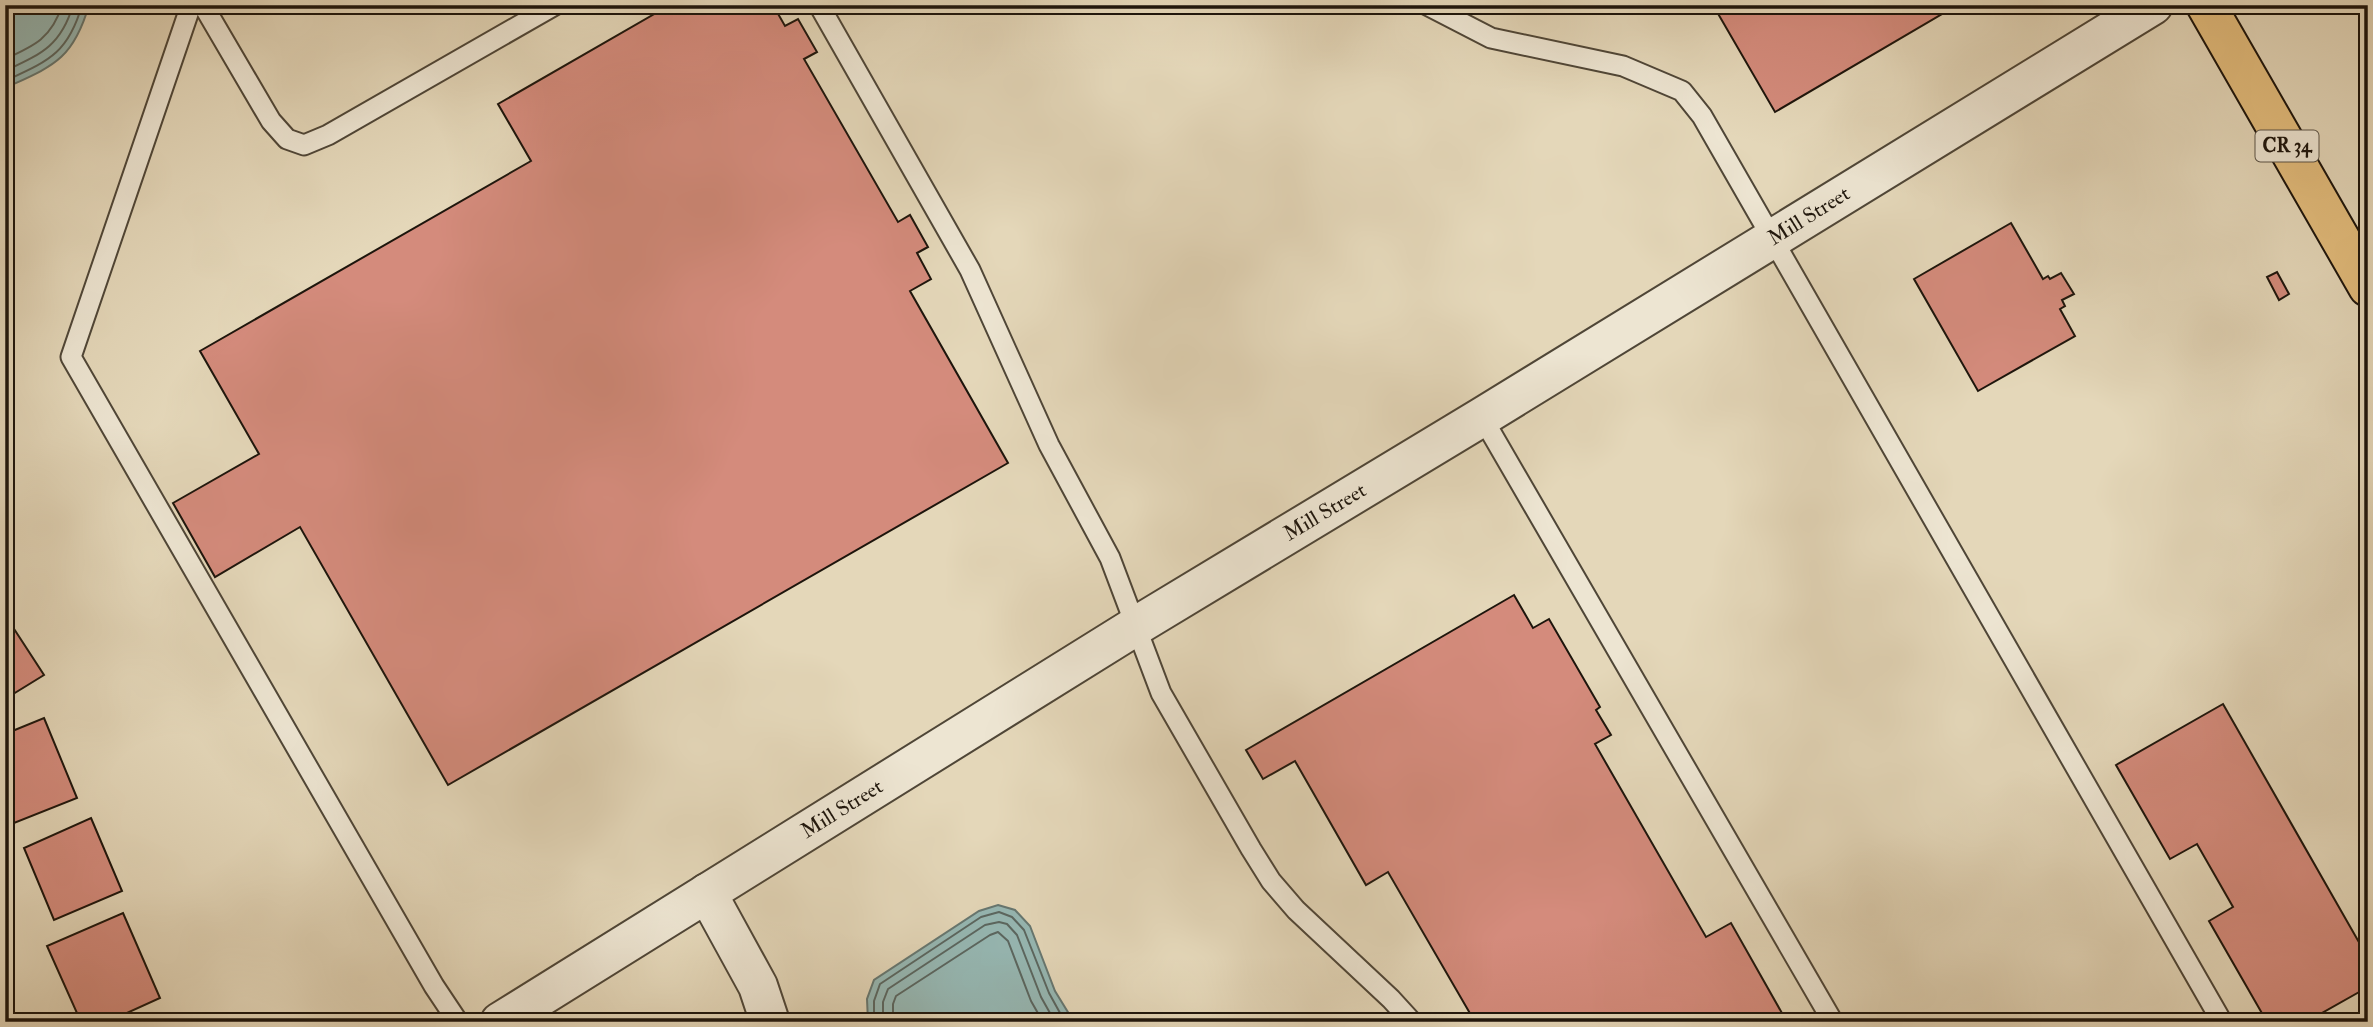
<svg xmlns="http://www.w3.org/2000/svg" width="2373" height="1027" viewBox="0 0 2373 1027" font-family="'IM FELL Double Pica',serif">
<rect width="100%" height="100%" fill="#e4d7b9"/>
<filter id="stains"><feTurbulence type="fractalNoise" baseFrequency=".00286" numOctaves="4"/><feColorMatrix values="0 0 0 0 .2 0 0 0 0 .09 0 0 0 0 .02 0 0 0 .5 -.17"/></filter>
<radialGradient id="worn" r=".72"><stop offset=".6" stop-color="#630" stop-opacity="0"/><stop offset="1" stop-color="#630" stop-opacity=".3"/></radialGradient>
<g fill="#96b8b4" stroke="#667771" stroke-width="2">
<path d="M5,5H89C73,60 53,66 5,88Z"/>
<path d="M998,905L1015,910L1030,926L1055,991L1074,1022H868L867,999L874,980L979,911Z"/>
</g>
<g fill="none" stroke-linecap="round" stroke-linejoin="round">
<g stroke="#5a6660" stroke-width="2">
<path d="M5,59C34,46 52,38 62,5"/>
<path d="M5,71C41,54 61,46 73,5"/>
<path d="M5,81C48,61 68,54 82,5"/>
<path d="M874,1022V1001L880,984L981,917L999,912L1012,917L1024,930L1049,993L1065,1022"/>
<path d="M883,1022V1002L888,989L985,925L999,922L1007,924L1017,935L1041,997L1055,1022"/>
<path d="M893,1022V1004L896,996L990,935L998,932L1008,941L1031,1001L1043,1022"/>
</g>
</g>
<g fill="#d48b7c" stroke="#1d150c" stroke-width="2">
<path d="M670,5H773L785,26L798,19L817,52L804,59L898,222L910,215L928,247L917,253L931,279L910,291L1008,463L448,785L300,527L215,577L173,503L259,454L200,351L531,161L498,104Z"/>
<path d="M1713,5H1944L1947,11L1775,112Z"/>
<path d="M2011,223L2043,279L2048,276L2050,279L2061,273L2074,294L2062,300L2065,306L2060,309L2075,336L1978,391L1914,279Z"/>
<path d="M2277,272L2289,294L2279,300L2267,277Z"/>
<path d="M1514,595L1533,628L1549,619L1600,707L1596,710L1611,735L1595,744L1706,937L1731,923L1787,1022H1475L1388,872L1366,885L1295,761L1263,779L1246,750Z"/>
<path d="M5,615L44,675L5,699Z"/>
<path d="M2223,704L2364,951L2360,953L2368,967V987L2306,1022H2267L2209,921L2233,907L2197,844L2170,859L2116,765Z"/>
<path d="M44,718L77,798L9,825L5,816V734Z"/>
<path d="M91,818L122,891L54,920L24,848Z"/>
<path d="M123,913L160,998L107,1022H81L47,946Z"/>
</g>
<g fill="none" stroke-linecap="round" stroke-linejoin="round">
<defs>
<g id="service">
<path d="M191,5L71,357L434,986L458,1022"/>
<path d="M203,5L271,121L287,139L304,145L328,135L555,5"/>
<path d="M819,5L970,270L1049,445L1110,558L1161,693L1251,849L1271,881L1296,910L1391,999L1412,1022"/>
<path d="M1427,5L1491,38L1623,66L1682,91L1702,116L2222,1022"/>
<path d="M1482,417L1833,1022"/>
</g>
<g id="minor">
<path d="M707,893L758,986L770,1022"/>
<path d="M500,1022L1136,626L1482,417L2153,5"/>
</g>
<path id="primary" d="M2206,5L2368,287"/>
</defs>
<use href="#service" stroke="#4f4637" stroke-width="23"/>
<use href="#minor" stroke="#4f4637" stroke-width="42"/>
<use href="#primary" stroke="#1d150c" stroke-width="42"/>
<use href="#service" stroke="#ede5d2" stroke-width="19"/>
<use href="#minor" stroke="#ede5d2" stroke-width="38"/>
<use href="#primary" stroke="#e2bc7c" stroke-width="38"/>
</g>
<g text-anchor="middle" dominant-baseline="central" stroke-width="7" stroke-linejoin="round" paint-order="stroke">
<rect fill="#ede5d2" stroke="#5b5347" stroke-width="2" x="2255.5" y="130.5" width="63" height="31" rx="5"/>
<g font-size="19" font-weight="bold" fill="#1d150c">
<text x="2287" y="146">CR 34</text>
</g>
<g font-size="21" fill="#1d150c" stroke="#ede5d2">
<text transform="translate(1809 216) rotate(-32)">Mill Street</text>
<text transform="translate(1325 512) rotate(-31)">Mill Street</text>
<text transform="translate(842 809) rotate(-32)">Mill Street</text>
</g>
</g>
<rect width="2373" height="1027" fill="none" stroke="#e4d7b9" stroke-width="28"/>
<rect x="7" y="7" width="2359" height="1013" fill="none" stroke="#1d150c" stroke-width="3.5"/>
<rect x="14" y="14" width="2345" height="999" fill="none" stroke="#1d150c" stroke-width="2"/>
<rect width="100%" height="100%" filter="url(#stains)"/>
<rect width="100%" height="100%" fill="url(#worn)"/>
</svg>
